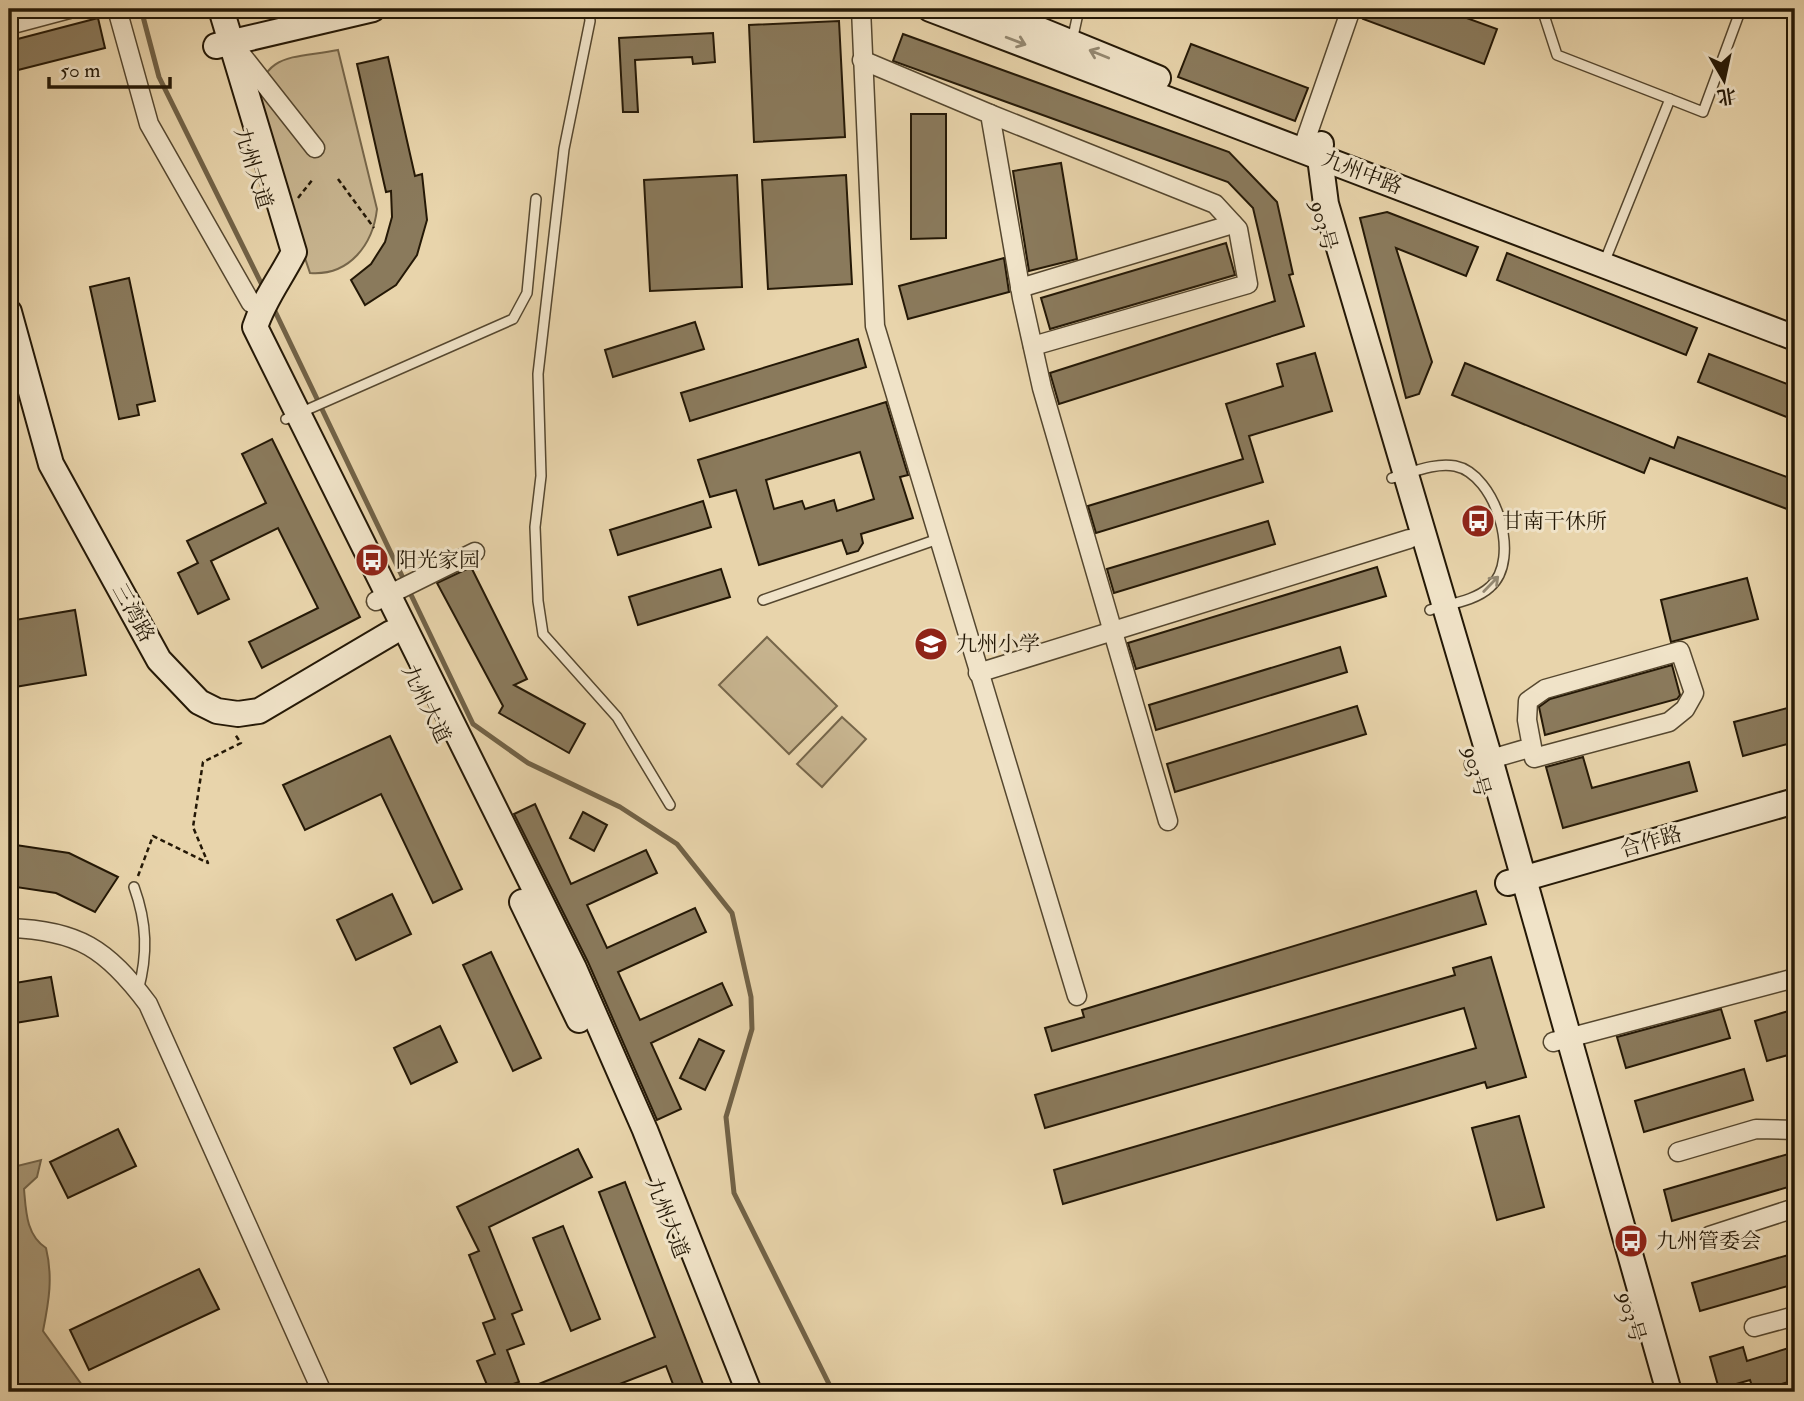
<svg xmlns="http://www.w3.org/2000/svg" width="1804" height="1401" viewBox="0 0 1804 1401" font-family="'IM FELL Double Pica','Noto Serif SC',serif">
<rect width="100%" height="100%" fill="#e8d4ab"/>
<filter id="stains"><feTurbulence type="fractalNoise" baseFrequency=".00286" numOctaves="4"/><feColorMatrix values="0 0 0 0 .2 0 0 0 0 .09 0 0 0 0 .02 0 0 0 .5 -.17"/></filter>
<radialGradient id="worn" r=".72"><stop offset=".6" stop-color="#630" stop-opacity="0"/><stop offset="1" stop-color="#630" stop-opacity=".3"/></radialGradient>
<g fill="#c7b48f" stroke="#76664a" stroke-width="2">
<path d="M338,50L377,209C373,244 350,276 310,273L254,106C264,51 291,59 338,50Z"/>
<path d="M767,637L837,706L789,754L719,685Z"/>
<path d="M842,717L866,739L822,787L797,764Z"/>
</g>
<path fill="#a59473" stroke="#716247" stroke-width="2" d="M41,1160L37,1177L24,1189C26,1211 26,1235 46,1248C53,1277 49,1301 43,1331L87,1392H9V1168Z"/>
<g fill="none" stroke-linecap="round" stroke-linejoin="round">
<g stroke="#716247" stroke-width="5">
<path d="M141,9L159,77L264,289"/>
<path d="M272,305L473,724L528,763L620,807L677,844L732,913L751,997L752,1029L726,1117L734,1193L833,1392"/>
</g>
</g>
<g fill="#8a7a5c" stroke="#241806" stroke-width="2" fill-rule="evenodd">
<path d="M1366,9H1442L1497,29L1484,64L1363,19Z"/>
<path d="M98,18L105,48L18,70L10,41Z"/>
<path d="M839,21L845,137L754,142L749,25Z"/>
<path d="M713,33L715,62L693,64L692,57L635,60L638,112H623L619,38Z"/>
<path d="M903,34L1229,152L1277,202L1293,274L1289,275L1304,326L1059,404L1050,373L1275,301L1253,208L1228,182L893,61Z"/>
<path d="M1191,44L1308,88L1295,121L1178,77Z"/>
<path d="M388,57L415,176L422,174L427,220L417,255L396,285L365,305L351,280L371,264L385,242L392,217L391,191L386,192L357,64Z"/>
<path d="M911,114H946V238L911,239Z"/>
<path d="M1061,163L1077,259L1029,271L1013,171Z"/>
<path d="M737,175L742,287L650,291L644,180Z"/>
<path d="M846,175L852,284L768,289L762,180Z"/>
<path d="M1387,212L1478,247L1466,276L1396,248L1432,362L1419,394L1406,398L1360,218Z"/>
<path d="M1226,243L1235,275L1050,329L1041,298Z"/>
<path d="M1507,253L1697,328L1686,355L1497,280Z"/>
<path d="M1004,258L1009,292L908,319L899,286Z"/>
<path d="M129,278L155,401L137,405L139,415L119,419L90,287Z"/>
<path d="M695,322L704,349L613,377L605,350Z"/>
<path d="M858,339L866,367L690,421L681,393Z"/>
<path d="M1315,353L1332,411L1249,436L1263,482L1096,533L1088,506L1243,459L1226,404L1283,386L1277,364Z"/>
<path d="M1709,354L1795,387V402L1789,418L1698,382Z"/>
<path d="M1465,363L1674,448L1678,437L1795,480V512L1650,458L1644,473L1452,395Z"/>
<path d="M886,402L908,475L900,477L913,518L861,534L863,543L858,551L847,554L842,540L759,565L736,490L710,497L698,460ZM860,452L874,499L837,511L834,500L805,509L802,501L774,509L766,480Z"/>
<path d="M272,439L360,617L262,668L249,642L318,608L278,528L211,561L229,599L198,614L178,573L198,563L187,541L266,503L242,454Z"/>
<path d="M703,501L711,527L618,555L610,530Z"/>
<path d="M1268,521L1275,544L1114,593L1107,569Z"/>
<path d="M471,567L527,679L514,685L585,724L569,753L499,713L503,706L437,583Z"/>
<path d="M1377,567L1386,596L1136,669L1128,643Z"/>
<path d="M721,569L730,597L638,625L629,597Z"/>
<path d="M1747,578L1758,619L1671,642L1661,600Z"/>
<path d="M75,610L86,675L9,688V621Z"/>
<path d="M1340,647L1347,672L1156,730L1149,705Z"/>
<path d="M1672,665L1680,695L1677,699L1545,735L1539,707L1550,699Z"/>
<path d="M1357,706L1366,734L1175,792L1167,764Z"/>
<path d="M1795,706V742L1743,756L1734,722Z"/>
<path d="M390,736L462,889L433,903L381,794L305,830L283,785Z"/>
<path d="M1583,757L1592,788L1689,762L1697,791L1563,828L1546,767Z"/>
<path d="M535,804L571,884L646,850L657,873L587,905L607,948L695,908L706,932L618,972L640,1020L722,983L732,1005L651,1043L681,1109L657,1120L588,962L514,814Z"/>
<path d="M583,812L607,825L594,851L570,838Z"/>
<path d="M9,844L69,853L118,877L95,912L56,893L9,886Z"/>
<path d="M1476,891L1486,924L1052,1051L1045,1028L1084,1017L1082,1010Z"/>
<path d="M392,894L411,934L356,960L337,920Z"/>
<path d="M491,952L541,1058L513,1071L463,965Z"/>
<path d="M1491,957L1526,1077L1487,1088L1485,1082L1063,1204L1054,1170L1476,1048L1464,1008L1045,1128L1035,1095L1455,975L1453,968Z"/>
<path d="M51,977L58,1016L9,1024V984Z"/>
<path d="M1721,1009L1730,1038L1626,1068L1617,1037Z"/>
<path d="M1795,1009V1053L1767,1061L1755,1021Z"/>
<path d="M440,1026L457,1062L411,1084L394,1048Z"/>
<path d="M699,1039L724,1051L705,1090L680,1078Z"/>
<path d="M1744,1069L1753,1100L1644,1132L1635,1101Z"/>
<path d="M1519,1116L1544,1207L1497,1220L1472,1128Z"/>
<path d="M118,1129L136,1166L68,1198L50,1162Z"/>
<path d="M578,1149L592,1177L489,1227L522,1310L512,1314L524,1344L507,1350L519,1382L490,1392L477,1361L495,1354L483,1323L495,1319L469,1255L479,1251L457,1207Z"/>
<path d="M1795,1152V1185L1672,1221L1664,1190Z"/>
<path d="M625,1182L706,1392H676L666,1366L599,1392H519L655,1337L599,1192Z"/>
<path d="M563,1226L600,1319L571,1331L533,1238Z"/>
<path d="M1795,1253V1284L1700,1311L1692,1283Z"/>
<path d="M199,1269L219,1309L89,1370L70,1330Z"/>
<path d="M1795,1346V1380L1754,1392L1750,1380L1719,1389L1710,1357L1743,1347L1747,1361Z"/>
</g>
<g fill="none" stroke-linecap="round" stroke-linejoin="round">
<defs>
<g id="lane">
<path d="M589,9L590,21L564,149L538,374L541,476L535,527L538,601L543,634L617,717L670,805"/>
<path d="M1542,9L1557,55L1670,99"/>
<path d="M1072,41L1079,9"/>
<path d="M1604,263L1670,99L1703,112L1741,9"/>
<path d="M286,419L513,319L527,293L536,199"/>
<path d="M1392,478C1411,473 1435,462 1455,466C1496,474 1522,560 1490,587C1475,601 1449,604 1430,610"/>
<path d="M763,600L938,539"/>
<path d="M134,887C147,923 148,954 138,991"/>
</g>
<g id="street">
<path d="M117,9L149,124L251,303"/>
<path d="M861,9L875,326L1077,996"/>
<path d="M9,25L69,9"/>
<path d="M237,49L315,148"/>
<path d="M862,60L990,114L1022,298L1042,388L1168,821"/>
<path d="M990,114L1215,204L1238,229L1248,284L1033,346"/>
<path d="M1302,150L1351,9"/>
<path d="M1020,288L1233,224"/>
<path d="M376,601L475,552"/>
<path d="M978,673L1409,539"/>
<path d="M1474,764L1532,747L1527,720L1528,701L1545,689L1680,651L1694,693L1685,709L1669,722L1534,758L1532,747"/>
<path d="M9,928C78,930 107,949 148,1004L322,1392"/>
<path d="M1553,1042L1795,978"/>
<path d="M1678,1152L1756,1129L1795,1130"/>
<path d="M1709,1236L1795,1208"/>
<path d="M1754,1327L1795,1316"/>
</g>
<g id="secondary">
<path d="M221,9L294,252C281,278 264,299 255,327L574,968L645,1130L749,1392"/>
<path d="M930,9L1795,338"/>
<path d="M989,9L1158,78"/>
<path d="M216,46L373,9"/>
<path d="M1321,144L1320,158L1326,204L1490,759L1669,1392"/>
<path d="M9,312L51,464L159,660L199,702L217,711L238,714L259,711L391,633"/>
<path d="M1508,883L1795,801"/>
<path d="M522,902L579,1020"/>
</g>
</defs>
<use href="#lane" stroke="#55472f" stroke-width="12"/>
<use href="#street" stroke="#55472f" stroke-width="21"/>
<use href="#secondary" stroke="#241806" stroke-width="28"/>
<g stroke="#241806" stroke-width="2.5" stroke-dasharray="5 3.5" stroke-linecap="butt">
<path d="M338,179L374,228"/>
<path d="M298,198L313,179"/>
<path d="M138,876L153,836L208,863L193,827L203,762L241,743L234,733"/>
</g>
<use href="#lane" stroke="#f0e3c8" stroke-width="9"/>
<use href="#street" stroke="#f0e3c8" stroke-width="18"/>
<use href="#secondary" stroke="#f0e3c8" stroke-width="24"/>
</g>
<defs><path id="oneway-shaft" d="M-6 0H5M1.5-3L5.5 0L1.5 3" fill="none" stroke-width="1.6" stroke-linecap="round" stroke-linejoin="round" transform="scale(1.75)"/></defs>
<g stroke="#948871">
<use href="#oneway-shaft" transform="translate(1016 41) rotate(21)"/>
<use href="#oneway-shaft" transform="translate(1099 54) rotate(-158)"/>
<use href="#oneway-shaft" transform="translate(1491 584) rotate(-46)"/>
</g>
<defs>
<symbol id="bus-disc" viewBox="-11 -11 22 22"><circle r="9.5" fill="#8f2418" stroke="#f0e3c8"/><path d="M-5-6H5V4H4V6H2V4H-2V6H-4V4H-5ZM-3.5-4V0h7V-4ZM-3.5 1.2v1.5H-2V1.2ZM2 1.2v1.5H3.5V1.2Z" fill="#fff"/></symbol>
<symbol id="school-disc" viewBox="-11 -11 22 22"><circle r="9.5" fill="#8f2418" stroke="#f0e3c8"/><path d="M0-5L7-2L0 1L-7-2ZM-4 1L0 2.5L4 1V4Q0 6-4 4Z" fill="#fff"/></symbol>
</defs>
<g fill-rule="evenodd">
<use href="#bus-disc" x="1459" y="502" width="38" height="38"/>
<use href="#bus-disc" x="353" y="541" width="38" height="38"/>
<use href="#school-disc" x="912" y="625" width="38" height="38"/>
<use href="#bus-disc" x="1612" y="1222" width="38" height="38"/>
</g>
<g text-anchor="middle" dominant-baseline="central" stroke-width="6" stroke-linejoin="round" paint-order="stroke">
<g font-size="21" fill="#241806" stroke="#f0e3c8">
<text transform="translate(253 168) rotate(73)">九州大道</text>
<text transform="translate(1362 173) rotate(21)">九州中路</text>
<text transform="translate(1323 226) rotate(75)">903号</text>
<text transform="translate(133 613) rotate(61)">三湾路</text>
<text transform="translate(426 704) rotate(64)">九州大道</text>
<text transform="translate(1476 772) rotate(74)">903号</text>
<text transform="translate(1651 842) rotate(-16)">合作路</text>
<text transform="translate(667 1218) rotate(69)">九州大道</text>
<text transform="translate(1631 1317) rotate(74)">903号</text>
</g>
<g font-size="21" fill="#241806" stroke="#f0e3c8" text-anchor="start">
<text x="1502" y="521">甘南干休所</text>
<text x="396" y="560">阳光家园</text>
<text x="956" y="644">九州小学</text>
<text x="1656" y="1241">九州管委会</text>
</g>
</g>
<rect width="1804" height="1401" fill="none" stroke="#e8d4ab" stroke-width="35"/>
<rect x="10" y="10" width="1783" height="1380" fill="none" stroke="#241806" stroke-width="3.5"/>
<rect x="18" y="18" width="1769" height="1366" fill="none" stroke="#241806" stroke-width="2"/>
<g transform="translate(1724 80) rotate(171)" stroke="#f0e3c8" stroke-width="5" paint-order="stroke">
<path d="M0-5L12 26L0 18L-12 26Z" fill="#241806"/>
<text y="-10" font-size="19" font-weight="bold" text-anchor="middle" fill="#241806">北</text>
</g>
<path d="M49 77v10h121v-10" fill="none" stroke="#241806" stroke-width="3.5"/>
<text x="60" y="77" font-size="21" fill="#241806" stroke="#f0e3c8" stroke-width="5" paint-order="stroke">50 m</text>
<rect width="100%" height="100%" filter="url(#stains)"/>
<rect width="100%" height="100%" fill="url(#worn)"/>
</svg>
